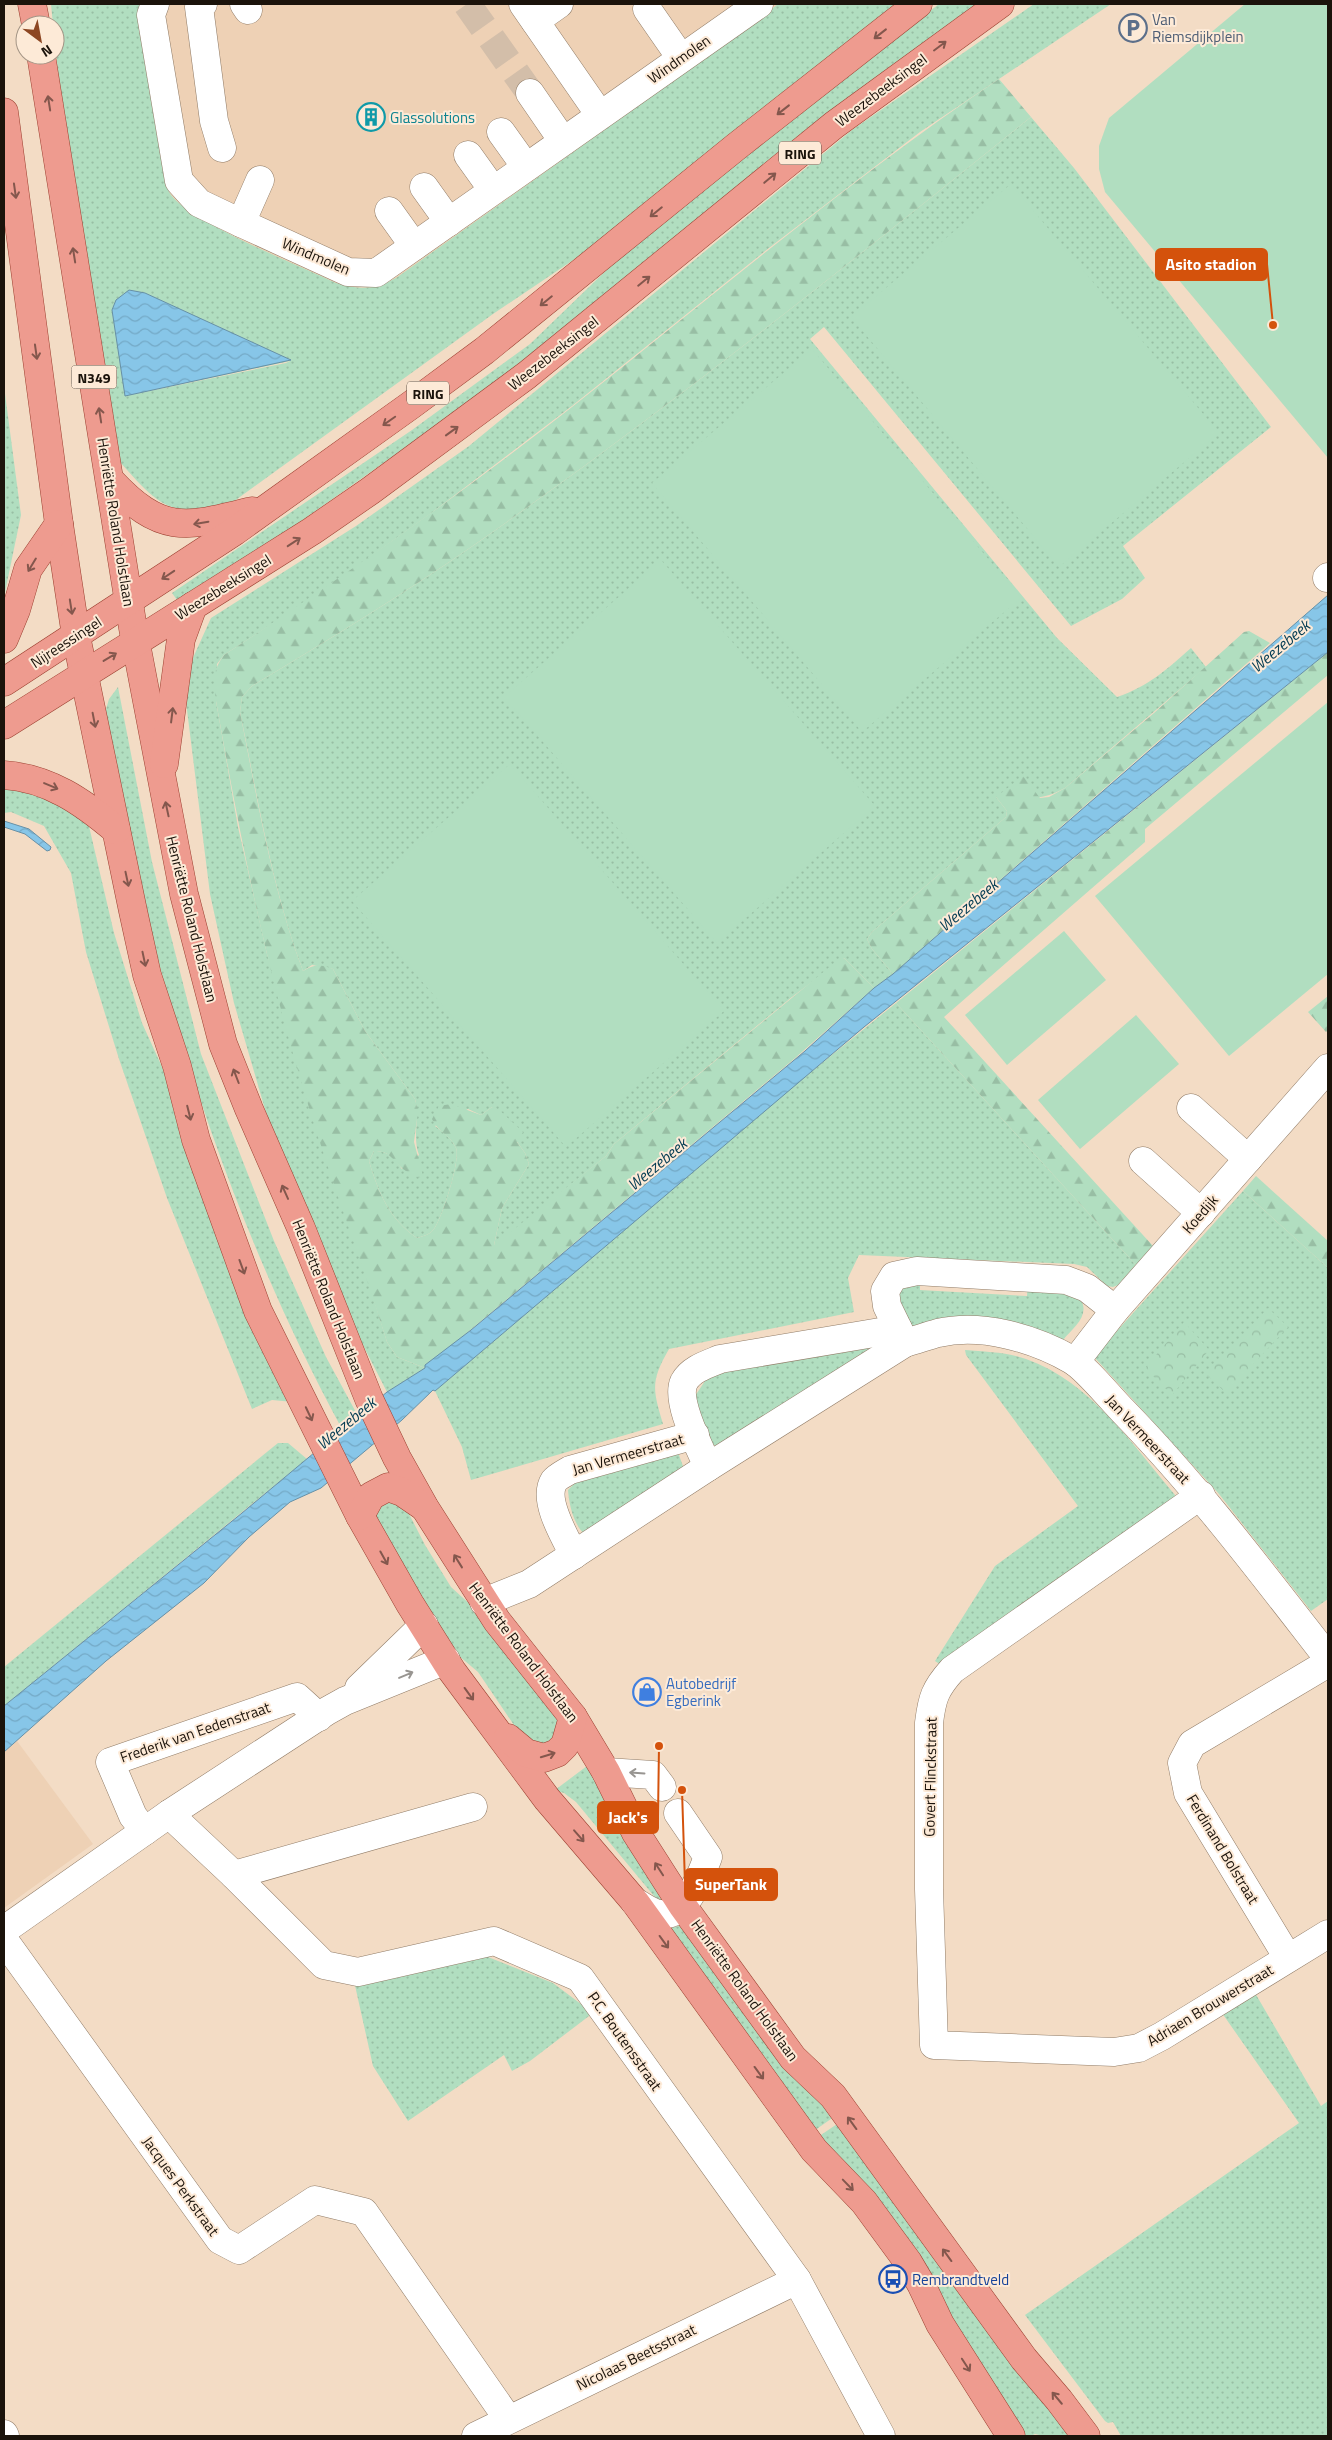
<svg xmlns="http://www.w3.org/2000/svg" width="1332" height="2440" viewBox="0 0 1332 2440" font-family="'Titillium Web',sans-serif">
<defs>
<pattern id="grass-dots" width="8" height="8" patternUnits="userSpaceOnUse" patternTransform="scale(1.25)"><rect width="8" height="8" fill="#b1dec0"/><path d="M2 2h.1M6 6h.1" fill="none" stroke="#98bea4" stroke-width="1.8" stroke-linecap="round"/></pattern>
<pattern id="forest-firs" width="22" height="20" patternUnits="userSpaceOnUse" patternTransform="scale(1.25)"><rect width="22" height="20" fill="#b1dec0"/><path d="M5 1l3.5 6h-7zM16 11l3.5 6h-7z" fill="#98bea4"/></pattern>
<pattern id="park-crowns" width="20" height="18" patternUnits="userSpaceOnUse" patternTransform="scale(1.25)"><rect width="20" height="18" fill="#b1dec0"/><path d="M2 6a3 3 0 1 1 6 0M12 15a3 3 0 1 1 6 0" fill="none" stroke="#98bea4"/></pattern>
<pattern id="water-waves" width="16" height="10" patternUnits="userSpaceOnUse" patternTransform="scale(1.25)"><rect width="16" height="10" fill="#87c6e8"/><path d="M0 5q4-4 8 0t8 0" fill="none" stroke="#74a9c6"/></pattern>
</defs>
<rect width="100%" height="100%" fill="#f3dcc5"/>
<g fill="#eed1b5">
<path d="M65,4H844L340,352L103,228Z"/>
<path d="M17,1741L93,1844L4,1908V1752Z"/>
</g>
<g fill="url(#grass-dots)" fill-rule="evenodd">
<path d="M51,4H140L169,192C186,221 301,266 336,283C360,290 374,290 396,278L738,35L778,4H899L597,244L493,314L233,502C170,522 158,504 118,460L59,99L55,25H53ZM290,361L286,363L125,396Z"/>
<path d="M939,4H980L467,404L253,555L177,600L172,593L412,430L530,344L645,233Z"/>
<path d="M1034,4H1111L920,132L769,248L572,406L430,514L321,592L224,655L217,664L216,701L238,827L267,954L387,1342L397,1357L425,1368L387,1392L328,1277L274,1140L234,1003L210,894L185,694L192,660L211,618L356,526L469,446L852,130Z"/>
<path d="M1031,117L1074,168L1271,427L1123,546L1145,578L1122,599L1071,626L824,327L810,339L1057,638L1117,697C1149,686 1166,670 1191,648L1206,667L1065,788C1040,802 1024,798 996,797L1007,811L1006,817L872,932L867,939L872,949L893,974L874,988L844,958L792,997L614,1144L606,1156L498,1244L494,1245L502,1208L529,1164L525,1153L492,1107L481,1115L468,1109L435,1126C443,1132 452,1139 456,1148C461,1159 442,1218 434,1229C429,1235 424,1236 417,1238C390,1220 378,1192 369,1161L374,1151C389,1151 394,1158 402,1169L419,1155C412,1136 420,1118 415,1099L365,1031L333,969L312,965L303,971C272,889 258,799 240,712L242,697L252,686C328,640 404,594 477,543C668,409 850,263 1031,117Z"/>
<path d="M4,386L21,515L4,597Z"/>
<path d="M118,687L152,862L201,1054L274,1241L326,1357L358,1416L342,1429C262,1281 202,1122 158,960C136,880 121,798 104,716L109,699Z"/>
<path d="M4,785L48,795L88,822L114,933L142,1023L163,1069L176,1109L293,1402L272,1400L252,1409L167,1198L119,1059L86,952L71,873L44,826L11,812L4,813Z"/>
<path d="M896,1003L1136,1265L1118,1285L1113,1287L1107,1286L1087,1267L1074,1264L859,1255L848,1278L854,1312L669,1349C650,1382 653,1390 663,1424L471,1480L462,1447L435,1391L780,1097Z"/>
<path d="M1243,1191L1328,1268V1599L1311,1611L1219,1494L1095,1358L1098,1352Z"/>
<path d="M920,1274V1290L1027,1296L1028,1279L1081,1300C1090,1316 1073,1328 1063,1340L908,1330L895,1283Z"/>
<path d="M873,1345L872,1350L716,1446C698,1440 698,1412 695,1396L705,1381L715,1375L738,1369Z"/>
<path d="M965,1350C985,1352 1008,1352 1026,1359C1091,1382 1132,1444 1175,1495L1174,1502L941,1665L935,1661L995,1566L1078,1506L966,1355Z"/>
<path d="M278,1443H288L307,1459L4,1706V1667Z"/>
<path d="M675,1444L684,1469L583,1533C573,1522 569,1504 568,1490L576,1482Z"/>
<path d="M386,1500L406,1508L425,1545L451,1587L484,1617L563,1723L550,1743L536,1745L520,1734L478,1672L446,1645L370,1512Z"/>
<path d="M591,1763L664,1900H658L654,1896L576,1802L564,1793L555,1790Z"/>
<path d="M689,1924L838,2114L811,2133L668,1928Z"/>
<path d="M488,1957L553,1983L593,2013L530,2061L512,2071L504,2055L408,2121L373,2066L354,1981L471,1958Z"/>
<path d="M1255,1993L1321,2106L1328,2101V2436H1121L1113,2422L1108,2423L1105,2421L1025,2315L1299,2123L1222,2013Z"/>
<path d="M843,2120L1079,2436H1044L1035,2434L1031,2436H1018L815,2139Z"/>
</g>
<g fill="url(#forest-firs)">
<path d="M999,79L1031,117C850,263 668,409 477,543C404,594 328,640 252,686L242,697L240,712C257,798 272,889 303,971C315,964 320,964 333,969L365,1031L415,1099L418,1111L414,1142L423,1176L421,1178C415,1176 408,1173 403,1169C392,1160 391,1151 374,1151L369,1161C378,1192 390,1220 417,1238C424,1236 429,1235 434,1229C442,1218 461,1159 456,1148C451,1136 437,1131 432,1119L439,1106L451,1104L481,1115L492,1107L498,1109L523,1132L517,1142L525,1153L529,1164L502,1208L494,1245L606,1156L614,1144L838,960L844,958L874,988L794,1059L425,1368L397,1357L387,1342C361,1258 329,1176 304,1091C265,963 239,832 216,701C214,683 212,670 224,655C343,577 460,495 572,407C713,296 850,179 999,79Z"/>
<path d="M1249,631L1270,643L893,974L872,949L867,939L872,932L1006,817L1007,811L996,797L1023,776L1040,798L1049,797L1065,788L1154,713L1244,632Z"/>
<path d="M1328,652V675L1145,829V842L944,1017L1153,1246L1136,1265L896,1003Z"/>
<path d="M1328,996V1030L1326,1032L1308,1012Z"/>
<path d="M1256,1176L1328,1241V1268L1243,1191Z"/>
</g>
<g fill="url(#park-crowns)">
<path d="M1268,1308L1288,1327L1226,1393L1206,1374Z"/>
<path d="M1184,1322L1209,1350L1172,1395L1145,1368Z"/>
</g>
<g fill="#b1dec0">
<path d="M1245,4H1328V458L1105,192L1099,169V146L1109,118Z"/>
<path d="M1011,184L1219,433L1059,567L851,317Z"/>
<path d="M812,349L1021,598L862,732L652,483Z"/>
<path d="M661,560L875,806L717,943L504,697Z"/>
<path d="M1328,702V974L1229,1056L1095,896Z"/>
<path d="M510,764L724,1011L566,1147L352,901Z"/>
<path d="M1064,931L1106,980L1007,1065L965,1015Z"/>
<path d="M1136,1015L1179,1064L1080,1149L1038,1100Z"/>
</g>
<g fill="url(#water-waves)" stroke="#6790a6">
<path d="M129,290L145,293L291,360L125,396L112,310L116,300Z"/>
<path d="M1328,595V652L864,1027L435,1391L433,1390L402,1420L321,1488L290,1502L249,1537L204,1583L106,1661L4,1752V1706L242,1513L387,1392L425,1368V1365L471,1330L805,1051L874,988L893,974Z"/>
<path d="M4,821L29,829L51,847L50,850L47,851L25,834L4,827Z"/>
</g>
<g fill="none" stroke-linecap="round" stroke-linejoin="round">
<path stroke="#d3bea9" stroke-width="28" stroke-dasharray="28 14" stroke-linecap="butt" d="M467,4L530,93"/>
<defs>
<g id="minor">
<path d="M155,4L151,15L179,181L199,203L241,223L348,272L376,273L759,4"/>
<path d="M203,4L199,7L214,121L222,148"/>
<path d="M244,4L248,10"/>
<path d="M523,4L600,115"/>
<path d="M647,9L681,58"/>
<path d="M535,21L559,4"/>
<path d="M530,93L563,141"/>
<path d="M501,132L526,167"/>
<path d="M468,155L493,190"/>
<path d="M424,187L449,222"/>
<path d="M389,211L414,246"/>
<path d="M241,223L260,180"/>
<path d="M1327,578L1328,577"/>
<path d="M1191,1108L1248,1159"/>
<path d="M1143,1161L1201,1213"/>
<path d="M905,1343L887,1306L885,1291L894,1276L917,1271L1066,1280L1087,1288L1115,1310"/>
<path d="M1075,1362L1115,1310L1328,1068"/>
<path d="M708,1467C700,1448 675,1401 684,1382C691,1369 708,1364 720,1359L898,1329"/>
<path d="M1201,1495L952,1670C935,1689 932,1698 929,1723V1889L934,2045L1114,2052L1139,2048L1162,2036L1328,1934"/>
<path d="M574,1555C565,1537 542,1500 554,1481C557,1477 565,1473 570,1470L695,1435"/>
<path d="M484,1602L529,1584L708,1467L905,1343C916,1340 927,1336 938,1333C982,1323 1033,1338 1072,1360C1087,1369 1110,1398 1123,1411C1198,1488 1262,1573 1328,1658"/>
<path d="M359,1688L424,1625"/>
<path d="M606,1772L653,1775L662,1787"/>
<path d="M169,1814L234,1875L324,1965L358,1972L494,1941L580,1978L797,2280L881,2436"/>
<path d="M145,1831L133,1816L110,1762L297,1697L319,1717"/>
<path d="M234,1875L473,1807"/>
<path d="M635,1902C643,1906 651,1913 660,1914C686,1918 701,1875 708,1857L678,1813"/>
<path d="M4,1930L169,1814L327,1711L345,1701L446,1660"/>
<path d="M4,1940L220,2240L239,2250L315,2200L364,2212L508,2419"/>
<path d="M1288,1958L1188,1793L1182,1763L1192,1744L1328,1663"/>
<path d="M4,2434L5,2436"/>
<path d="M476,2436L797,2280"/>
</g>
<g id="major">
<path d="M32,4L36,25"/>
<path d="M41,55L133,628L184,894L223,1044L249,1109L301,1228L369,1399L397,1458L425,1508L497,1621L573,1717L606,1772L636,1833L682,1905L793,2058L833,2096L1024,2359L1059,2400L1086,2436"/>
<path d="M4,112L59,524L76,636L133,911L147,975L177,1066L196,1140L258,1311L360,1516L410,1604L452,1671L547,1799L635,1902L814,2150L864,2202L908,2262L921,2284L940,2324L1011,2436"/>
<path d="M110,480C161,535 185,528 252,511"/>
<path d="M4,639L16,610L28,569L59,524"/>
<path d="M4,682L235,531L411,405L484,351L737,146L918,4"/>
<path d="M4,725L312,531L370,491L527,375L834,125L1000,4"/>
<path d="M164,764L181,639L193,606"/>
<path d="M4,775C49,778 83,802 116,830"/>
<path d="M360,1516L371,1496L388,1487L402,1492L424,1507"/>
<path d="M508,1738L526,1753L544,1758L557,1753L565,1745L573,1717"/>
</g>
</defs>
<use href="#minor" stroke="#917c67" stroke-width="29"/>
<use href="#major" stroke="#9c4031" stroke-width="29"/>
<use href="#minor" stroke="#fff" stroke-width="28"/>
<use href="#major" stroke="#ee9b8f" stroke-width="28"/>
</g>
<defs><path id="oneway-shaft" d="M-6 0H5M1.5-3L5.5 0L1.5 3" fill="none" stroke-width="1.6" stroke-linecap="round" stroke-linejoin="round" transform="scale(1.25)"/></defs>
<g stroke="#84574d">
<use href="#oneway-shaft" transform="translate(880 34) rotate(142)"/>
<use href="#oneway-shaft" transform="translate(940 46) rotate(-37)"/>
<use href="#oneway-shaft" transform="translate(49 103) rotate(-99)"/>
<use href="#oneway-shaft" transform="translate(783 110) rotate(142)"/>
<use href="#oneway-shaft" transform="translate(770 178) rotate(-40)"/>
<use href="#oneway-shaft" transform="translate(15 191) rotate(82)"/>
<use href="#oneway-shaft" transform="translate(656 212) rotate(141)"/>
<use href="#oneway-shaft" transform="translate(74 255) rotate(-99)"/>
<use href="#oneway-shaft" transform="translate(644 281) rotate(-39)"/>
<use href="#oneway-shaft" transform="translate(546 301) rotate(141)"/>
<use href="#oneway-shaft" transform="translate(36 352) rotate(82)"/>
<use href="#oneway-shaft" transform="translate(100 415) rotate(-99)"/>
<use href="#oneway-shaft" transform="translate(389 421) rotate(145)"/>
<use href="#oneway-shaft" transform="translate(452 431) rotate(-36)"/>
<use href="#oneway-shaft" transform="translate(201 523) rotate(170)"/>
<use href="#oneway-shaft" transform="translate(294 542) rotate(-33)"/>
<use href="#oneway-shaft" transform="translate(32 565) rotate(121)"/>
<use href="#oneway-shaft" transform="translate(168 575) rotate(146)"/>
<use href="#oneway-shaft" transform="translate(71 607) rotate(81)"/>
<use href="#oneway-shaft" transform="translate(110 657) rotate(-31)"/>
<use href="#oneway-shaft" transform="translate(172 715) rotate(-83)"/>
<use href="#oneway-shaft" transform="translate(94 720) rotate(79)"/>
<use href="#oneway-shaft" transform="translate(51 786) rotate(23)"/>
<use href="#oneway-shaft" transform="translate(167 809) rotate(-102)"/>
<use href="#oneway-shaft" transform="translate(127 879) rotate(78)"/>
<use href="#oneway-shaft" transform="translate(144 959) rotate(78)"/>
<use href="#oneway-shaft" transform="translate(236 1076) rotate(-111)"/>
<use href="#oneway-shaft" transform="translate(189 1113) rotate(76)"/>
<use href="#oneway-shaft" transform="translate(285 1192) rotate(-114)"/>
<use href="#oneway-shaft" transform="translate(242 1267) rotate(70)"/>
<use href="#oneway-shaft" transform="translate(309 1414) rotate(65)"/>
<use href="#oneway-shaft" transform="translate(384 1558) rotate(61)"/>
<use href="#oneway-shaft" transform="translate(458 1561) rotate(-122)"/>
<use href="#oneway-shaft" transform="translate(469 1694) rotate(54)"/>
<use href="#oneway-shaft" transform="translate(548 1755) rotate(-17)"/>
<use href="#oneway-shaft" transform="translate(579 1836) rotate(49)"/>
<use href="#oneway-shaft" transform="translate(659 1869) rotate(-123)"/>
<use href="#oneway-shaft" transform="translate(664 1942) rotate(54)"/>
<use href="#oneway-shaft" transform="translate(759 2073) rotate(54)"/>
<use href="#oneway-shaft" transform="translate(852 2123) rotate(-126)"/>
<use href="#oneway-shaft" transform="translate(848 2185) rotate(46)"/>
<use href="#oneway-shaft" transform="translate(947 2255) rotate(-126)"/>
<use href="#oneway-shaft" transform="translate(966 2365) rotate(57)"/>
<use href="#oneway-shaft" transform="translate(1057 2398) rotate(-130)"/>
</g>
<g stroke="#989591">
<use href="#oneway-shaft" transform="translate(406 1675) rotate(-23)"/>
<use href="#oneway-shaft" transform="translate(637 1773) rotate(-176)"/>
</g>
<defs>
<symbol id="parking-ring" viewBox="-11 -11 22 22"><circle r="9.5" fill="#fdead7" stroke="#5c6f8a" stroke-width="1.5"/><path d="M-3.5-5.5H1a3.5 3.5 0 0 1 0 7H-1V5.5H-3.5ZM-1-3.4V-.6H.8a1.4 1.4 0 0 0 0-2.8Z" fill="#5c6f8a"/></symbol>
<symbol id="building-ring" viewBox="-11 -11 22 22"><circle r="9.5" fill="#fdead7" stroke="#0f9aa8" stroke-width="1.5"/><path d="M-4-6H4V6H1V3H-1V6H-4ZM-2.5-4.3h1.7v1.8h-1.7ZM.8-4.3h1.7v1.8H.8ZM-2.5-1h1.7V.8h-1.7ZM.8-1h1.7V.8H.8Z" fill="#0f9aa8"/></symbol>
<symbol id="shop-ring" viewBox="-11 -11 22 22"><circle r="9.5" fill="#fdead7" stroke="#3f7fe0" stroke-width="1.5"/><path d="M-5-2.5h2.3a2.7 3.5 0 0 1 5.4 0H5L5.5 6h-11ZM-1.5-2.5h3a1.5 2.3 0 0 0-3 0Z" fill="#3f7fe0"/></symbol>
<symbol id="bus-ring" viewBox="-11 -11 22 22"><circle r="9.5" fill="#fdead7" stroke="#1a4fb4" stroke-width="1.5"/><path d="M-5-6H5V4H4V6H2V4H-2V6H-4V4H-5ZM-3.5-4V0h7V-4ZM-3.5 1.2v1.5H-2V1.2ZM2 1.2v1.5H3.5V1.2Z" fill="#1a4fb4"/></symbol>
</defs>
<g fill-rule="evenodd">
<use href="#parking-ring" x="1117" y="12" width="32" height="32"/>
<use href="#building-ring" x="355" y="101" width="32" height="32"/>
<use href="#shop-ring" x="631" y="1676" width="32" height="32"/>
<use href="#bus-ring" x="877" y="2263" width="32" height="32"/>
</g>
<g text-anchor="middle" dominant-baseline="central" stroke-width="4" stroke-linejoin="round" paint-order="stroke">
<g fill="#fdead7" stroke="#5f5448" stroke-width="1">
<rect x="779" y="141.5" width="42" height="23" rx="4"/>
<rect x="71.5" y="365.5" width="45" height="23" rx="4"/>
<rect x="407" y="381.5" width="42" height="23" rx="4"/>
</g>
<g font-size="14" font-weight="bold" fill="#1b130b">
<text x="800" y="153">RING</text>
<text x="94" y="377">N349</text>
<text x="428" y="393">RING</text>
</g>
<g font-size="15" fill="#4e5e75" stroke="#fdead7" text-anchor="start">
<text x="1152" y="19">Van<tspan x="1152" dy="17">Riemsdijkplein</tspan></text>
</g>
<g font-size="15" fill="#1b130b" stroke="#fdead7">
<text transform="translate(679 59) rotate(-35)">Windmolen</text>
<text transform="translate(881 90) rotate(-37)">Weezebeeksingel</text>
<text transform="translate(316 256) rotate(23)">Windmolen</text>
<text transform="translate(553 353) rotate(-38)">Weezebeeksingel</text>
<text transform="translate(116 522) rotate(81)">Henriëtte Roland Holstlaan</text>
<text transform="translate(223 587) rotate(-32)">Weezebeeksingel</text>
<text transform="translate(66 642) rotate(-33)">Nijreessingel</text>
<text transform="translate(192 919) rotate(76)">Henriëtte Roland Holstlaan</text>
<text transform="translate(1200 1214) rotate(-49)">Koedijk</text>
<text transform="translate(329 1299) rotate(68)">Henriëtte Roland Holstlaan</text>
<text transform="translate(1148 1439) rotate(47)">Jan Vermeerstraat</text>
<text transform="translate(628 1454) rotate(-16)">Jan Vermeerstraat</text>
<text transform="translate(524 1652) rotate(53)">Henriëtte Roland Holstlaan</text>
<text transform="translate(195 1732) rotate(-19)">Frederik van Eedenstraat</text>
<text transform="translate(930 1777) rotate(-89)">Govert Flinckstraat</text>
<text transform="translate(1223 1849) rotate(59)">Ferdinand Bolstraat</text>
<text transform="translate(745 1990) rotate(54)">Henriëtte Roland Holstlaan</text>
<text transform="translate(1210 2005) rotate(-31)">Adriaen Brouwerstraat</text>
<text transform="translate(625 2041) rotate(55)">P.C. Boutensstraat</text>
<text transform="translate(181 2186) rotate(54)">Jacques Perkstraat</text>
<text transform="translate(636 2357) rotate(-26)">Nicolaas Beetsstraat</text>
</g>
<g font-size="15" fill="#0d838f" stroke="#fdead7" text-anchor="start">
<text x="390" y="117">Glassolutions</text>
</g>
<g font-size="15" fill="#366cbe" stroke="#fdead7" text-anchor="start">
<text x="666" y="1683">Autobedrijf<tspan x="666" dy="17">Egberink</tspan></text>
</g>
<g font-size="15" fill="#164399" stroke="#fdead7" text-anchor="start">
<text x="912" y="2279">Rembrandtveld</text>
</g>
<g font-size="16" font-style="italic" fill="#043c53" stroke="#fdead7">
<text transform="translate(1280 646) rotate(-40)">Weezebeek</text>
<text transform="translate(968 905) rotate(-40)">Weezebeek</text>
<text transform="translate(657 1164) rotate(-40)">Weezebeek</text>
<text transform="translate(346 1423) rotate(-40)">Weezebeek</text>
</g>
</g>
<path fill="none" stroke="#d4520c" stroke-width="2" d="M1273 325L1267 264M659 1746L658 1817M682 1790L685 1884"/>
<g fill="#d4520c" stroke="#fdead7" stroke-width="2">
<circle cx="1273" cy="325" r="5"/>
<circle cx="659" cy="1746" r="5"/>
<circle cx="682" cy="1790" r="5"/>
</g>
<g fill="#d4520c" stroke="#d4520c" stroke-width="2">
<rect x="1156" y="249" width="111" height="31" rx="5"/>
<rect x="598" y="1802" width="60" height="31" rx="5"/>
<rect x="685" y="1869" width="92" height="31" rx="5"/>
</g>
<g font-size="16" text-anchor="middle" font-weight="bold" fill="#fff">
<text x="1211" y="270">Asito stadion</text>
<text x="628" y="1823">Jack's</text>
<text x="731" y="1890">SuperTank</text>
</g>
<rect width="1332" height="2440" fill="none" stroke="#1b130b" stroke-width="10"/>
<g transform="translate(40 40) rotate(148)"><circle r="24" fill="#fdead7" stroke="#a39485"/>
<path d="M0-4L9 19L0 12L-9 19Z" fill="#8d4622"/>
<text y="-8" font-size="14" font-weight="bold" text-anchor="middle" fill="#1b130b">N</text>
</g>
</svg>
